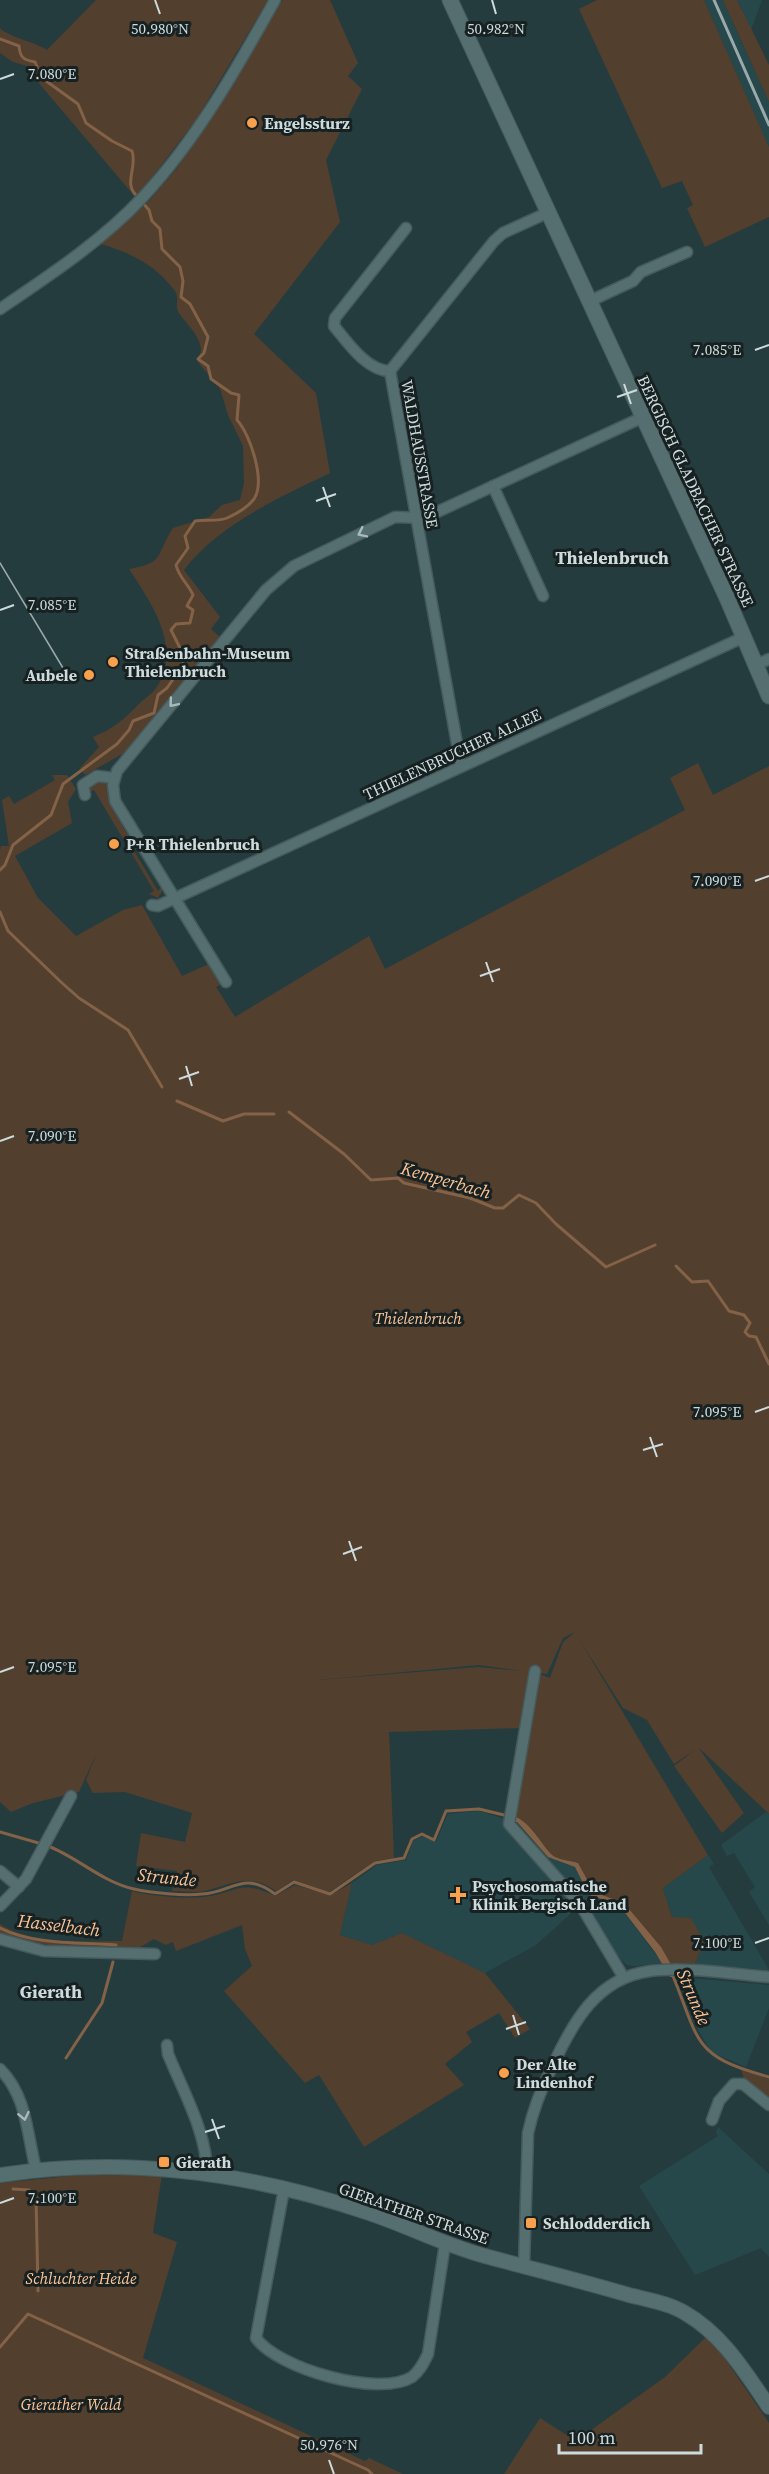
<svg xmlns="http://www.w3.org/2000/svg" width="769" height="2474" viewBox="0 0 769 2474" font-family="'Source Serif 4',serif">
<rect width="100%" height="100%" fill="#253c3e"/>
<g fill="#27484b">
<path d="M704,0H723L769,102V147Z"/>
<path d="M737,0H762L751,30L739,3Z"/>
<path d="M479,1811L505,1819L578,1907L536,1945L485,1973L402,1933L372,1945L340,1935L352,1883L377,1865L406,1860L413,1841L423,1836L436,1842L448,1814Z"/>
<path d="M766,1812L769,1814V1925L749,1892L755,1887L734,1853L727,1856L721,1845Z"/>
<path d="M525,1831L548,1857L575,1867L590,1895L619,1905L662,1963L634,1966L627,1965L620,1958L602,1936L582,1902Z"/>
<path d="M708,1855L714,1864L709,1867L769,1970L695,1964L704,1941L672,1917L663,1888Z"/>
<path d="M678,1977L769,1985V2008L746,2067L711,2052L691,2017Z"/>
<path d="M718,2127L769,2174V2257L761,2248L695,2275L639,2186L718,2136L716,2133Z"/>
</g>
<g fill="#533f2e" fill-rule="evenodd">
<path d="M96,0H268L196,120L136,198L38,82L34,68L13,62L0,53V28C8,37 33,41 47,50Z"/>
<path d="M283,0H330L358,63L348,76L362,89L326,160L340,222L254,334L316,393L330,473C280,497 218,525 184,570L220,617L211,629L220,637L150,726L124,753L85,775L80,768L99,747L93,737C115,728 124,719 141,702C147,697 154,692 158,685C182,646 150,601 129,569C166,563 155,555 173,528L209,517L222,505L240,500L244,483L243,446L228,415L220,389L198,362C198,356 201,354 201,349C199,334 187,325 179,313C174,306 180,298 175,291C156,265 131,253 101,244L149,201L177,168Z"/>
<path d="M597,0H704L769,147V217L705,247L687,208L693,205L682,181L662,188L579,9Z"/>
<path d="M723,0H737L769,65V102Z"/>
<path d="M698,763L713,795L769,766V1814L698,1747L744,1813L722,1833L674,1766L696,1749L674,1764L647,1720L623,1708L579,1639L708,1855L663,1888L672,1917L691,1918L704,1941L695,1964L669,1963L660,1947L624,1903L593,1892L578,1863C569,1860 557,1860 551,1854C539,1841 531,1823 514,1816L539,1674L550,1678L563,1642L575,1632L563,1638L547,1674L531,1672L521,1728L389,1732L394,1858L375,1861L329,1892L293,1880L276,1891C249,1872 233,1884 205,1891C195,1893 182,1891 172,1891L177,1871L136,1866L141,1833L185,1842L192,1813L125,1792L93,1793L86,1780L97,1752L79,1792L33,1803L11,1812L0,1802V850L1,846H9L2,800L9,796L14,804L55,780L52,775H67L76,789L68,802L72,823L15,856L38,898L76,936L123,910L142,905L182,976L211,963L223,983L216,987L235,1017L369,936L385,969L685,810L670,778ZM479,1665L522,1671L478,1667L318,1680Z"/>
<path d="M97,779L108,783L110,805L127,834L131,835L133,839L130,844L158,891L162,886L163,889L158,898L149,894L154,891L94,790L88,793L87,787Z"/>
<path d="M352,1883L340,1935L372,1945L402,1933L485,1973L530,2029L515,2038L499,2013L466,2032L472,2042L445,2064L464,2085L364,2147L319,2075L305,2083L224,1991L252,1966L245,1949L242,1925L176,1951L173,1942L166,1945L154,1939L137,1949L53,1946L0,1935V1924C34,1946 83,1941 122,1941L132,1891C149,1896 185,1899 203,1897C237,1894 238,1878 275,1896L295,1885L331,1895Z"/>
<path d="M741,2070L769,2079V2099L744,2078Z"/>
<path d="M101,2173L162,2174L153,2233L177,2242L143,2358L365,2461L369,2458L403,2474H0V2183Z"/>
<path d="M706,2337L721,2353L769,2423V2474H504L540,2418L576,2441L665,2377Z"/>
</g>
<path fill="#836247" d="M514,1816C531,1823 539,1841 551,1854C557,1860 569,1860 578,1863L594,1892L624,1903L661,1947L678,1977H670L655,1952L619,1905L589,1895L575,1867L548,1857L517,1822H513Z"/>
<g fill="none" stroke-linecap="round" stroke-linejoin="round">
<g stroke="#836247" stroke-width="3">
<path d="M0,39L19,46C20,58 24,60 35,62L42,78L78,104L86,123L112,141L132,151C138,167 122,184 138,197"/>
<path d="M0,870L5,865L13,845L51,815L63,784L117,744L129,730L133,721L154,713L158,695L167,688L183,665L184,656L171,630L176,624L190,623L193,610L187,606L193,595C188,583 179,578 176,565L188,548L185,536L195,521C206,519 218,522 227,518C236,514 248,507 254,499C266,481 250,434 237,420L239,395L231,393L211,379L208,366L198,359L204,353L208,337L190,304L181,297L183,281L180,267L162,249L160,229L152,221L149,210L142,202"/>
<path d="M0,912L8,931L62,983L79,998L128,1030L162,1087"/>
<path d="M177,1101L223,1121L244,1114H274"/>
<path d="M289,1112L344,1154L371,1180L398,1178L404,1183L470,1198L495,1208H503L519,1195L536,1203L556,1224L606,1267L655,1245"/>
<path d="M676,1266L692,1282L708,1281L729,1311L744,1315L750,1323L745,1332L749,1336L756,1337L769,1364"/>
<path d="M0,1832L42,1844"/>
<path d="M48,1846C77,1857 102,1882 134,1889C151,1893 185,1896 202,1894C234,1892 242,1870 275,1894L294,1882L330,1894L375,1863L404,1858L412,1839L422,1834L434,1840L446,1811L479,1809L508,1816"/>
<path d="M0,1928C34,1945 79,1942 116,1945"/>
<path d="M673,1976C700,2042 692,2056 769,2077"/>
<path d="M66,2058L102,2003L113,1962"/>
<path d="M13,2189L29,2190L36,2197L38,2291"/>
<path d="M0,2347L28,2314L368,2470L372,2474"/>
</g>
<defs>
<g id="minor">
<path d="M588,302L633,281L641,272L687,252"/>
<path d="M0,309C50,275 102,241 143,197C197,139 237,68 275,0"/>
<path d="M390,371C367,371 348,343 334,326L335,318L406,228"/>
<path d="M493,486L543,596"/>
<path d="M756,665L769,659"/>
<path d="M461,766L390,371L494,241L503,233L547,213"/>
<path d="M85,795L83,785L97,776L114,778"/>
<path d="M152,905L158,906L744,637"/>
<path d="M226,982L115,801L113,785L117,771L266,590L294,566L395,517L424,518L641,418"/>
<path d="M535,1671L509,1824L580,1904L624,1978"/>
<path d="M0,1871L19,1887"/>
<path d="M0,1906L26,1879L71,1796"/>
<path d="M0,1939L44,1951L155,1954"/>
<path d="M167,2045L168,2054C183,2091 207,2133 207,2173"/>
<path d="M0,2069C27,2096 27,2134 36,2170"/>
<path d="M712,2120L719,2101L734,2084H743L769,2105"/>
<path d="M284,2189L256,2338C277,2368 378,2398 412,2377C420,2371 424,2362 428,2354L445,2244"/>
<path d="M524,2266L528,2133C533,2109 542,2087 553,2065C573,2022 597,1978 650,1971C685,1966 733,1974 769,1977"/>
</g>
<path id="tertiary" d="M0,2175C124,2156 247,2172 366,2212C406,2225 444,2245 485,2256C533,2269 581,2281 629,2295C648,2300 669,2303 685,2313C722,2334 745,2372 769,2407"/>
<path id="secondary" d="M450,0L727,598L769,696"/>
</defs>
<use href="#minor" stroke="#455a5c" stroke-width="13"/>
<use href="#tertiary" stroke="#455a5c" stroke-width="16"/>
<use href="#secondary" stroke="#455a5c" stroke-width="17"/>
<use href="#minor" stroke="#556e70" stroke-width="10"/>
<use href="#tertiary" stroke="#556e70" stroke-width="14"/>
<use href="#secondary" stroke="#556e70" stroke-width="15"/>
<path stroke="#9aaaac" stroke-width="1.5" d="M0,563L69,678"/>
<path stroke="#9aaaac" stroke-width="3" d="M714,0L769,125"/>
</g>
<defs><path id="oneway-chevron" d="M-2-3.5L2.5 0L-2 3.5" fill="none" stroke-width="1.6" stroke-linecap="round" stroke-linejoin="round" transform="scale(1.5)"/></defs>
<g stroke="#a9babc">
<use href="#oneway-chevron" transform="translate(362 533) rotate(154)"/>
<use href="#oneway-chevron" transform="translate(173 703) rotate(130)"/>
<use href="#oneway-chevron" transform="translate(24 2116) rotate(78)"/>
</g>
<path fill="none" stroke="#cddbdc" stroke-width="2" d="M155,0L160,14M492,0L496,14M0,79L14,74M755,350L769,345M624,384L631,404M617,397L637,390M323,487L330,507M316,501L336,494M0,610L14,605M755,881L769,876M486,962L493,982M480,976L500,969M186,1066L192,1086M179,1079L199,1072M0,1141L14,1136M755,1412L769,1407M650,1437L657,1457M643,1450L663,1444M349,1541L356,1561M343,1554L362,1547M0,1672L14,1667M755,1943L769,1938M513,2015L519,2035M506,2029L526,2022M212,2119L219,2139M205,2132L225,2126M0,2203L14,2198M329,2460L334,2474"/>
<g fill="#f9a04d" stroke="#172122" stroke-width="2">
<circle cx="252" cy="123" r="6"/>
<circle cx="113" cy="662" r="6"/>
<circle cx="89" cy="675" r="6"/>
<circle cx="114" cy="844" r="6"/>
<path d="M455 1886h6v6h6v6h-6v6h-6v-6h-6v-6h6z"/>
<circle cx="504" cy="2073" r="6"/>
<rect x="158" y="2156" width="12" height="12" rx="3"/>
<rect x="525" y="2217" width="12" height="12" rx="3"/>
</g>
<g text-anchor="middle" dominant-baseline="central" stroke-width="6" stroke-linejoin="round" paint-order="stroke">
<g font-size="16" font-weight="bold" fill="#cddbdc" stroke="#172122" text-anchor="start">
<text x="264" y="123">Engelssturz</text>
<text x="125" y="653">Straßenbahn-Museum<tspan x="125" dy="18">Thielenbruch</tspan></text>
<text x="77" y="675" text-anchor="end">Aubele</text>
<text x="126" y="844">P+R Thielenbruch</text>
<text x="472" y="1886">Psychosomatische<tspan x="472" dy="18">Klinik Bergisch Land</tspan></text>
<text x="516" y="2064">Der Alte<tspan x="516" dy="18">Lindenhof</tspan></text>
<text x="176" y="2162">Gierath</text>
<text x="543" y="2223">Schlodderdich</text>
</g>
<g font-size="16" fill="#cddbdc" stroke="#172122">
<text transform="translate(420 454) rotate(80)">WALDHAUSSTRASSE</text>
<text transform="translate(696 491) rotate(65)">BERGISCH GLADBACHER STRASSE</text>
<text transform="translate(452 754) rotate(-25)">THIELENBRUCHER ALLEE</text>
<text transform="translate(414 2213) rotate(19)">GIERATHER STRASSE</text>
</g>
<g font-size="16" font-style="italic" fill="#fcc496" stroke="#172122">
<text x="418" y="1318">Thielenbruch</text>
<text x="81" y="2278">Schluchter Heide</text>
<text x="71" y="2404">Gierather Wald</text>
</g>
<g font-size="18" font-weight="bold" fill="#cddbdc" stroke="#172122">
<text x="612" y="557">Thielenbruch</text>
<text x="51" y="1991">Gierath</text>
</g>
<g font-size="18" font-style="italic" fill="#fbc395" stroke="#172122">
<text transform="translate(446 1180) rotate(16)">Kemperbach</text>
<text transform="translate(167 1877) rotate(6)">Strunde</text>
<text transform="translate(59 1925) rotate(7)">Hasselbach</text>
<text transform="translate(694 1997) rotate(67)">Strunde</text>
</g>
</g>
<g font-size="15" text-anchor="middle" fill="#cddbdc" stroke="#172122" stroke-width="6" stroke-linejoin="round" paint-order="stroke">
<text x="496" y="34">50.982°N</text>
<text x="160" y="34">50.980°N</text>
<text x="52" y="79">7.080°E</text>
<text x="717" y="355">7.085°E</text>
<text x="52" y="610">7.085°E</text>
<text x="717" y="886">7.090°E</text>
<text x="52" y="1141">7.090°E</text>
<text x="717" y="1417">7.095°E</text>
<text x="52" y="1672">7.095°E</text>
<text x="717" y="1948">7.100°E</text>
<text x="52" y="2203">7.100°E</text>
<text x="329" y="2450">50.976°N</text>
</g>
<path d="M559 2444v9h142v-9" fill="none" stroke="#cddbdc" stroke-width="3"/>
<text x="568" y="2444" font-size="18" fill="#cddbdc" stroke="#172122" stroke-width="4.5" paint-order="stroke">100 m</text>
</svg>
